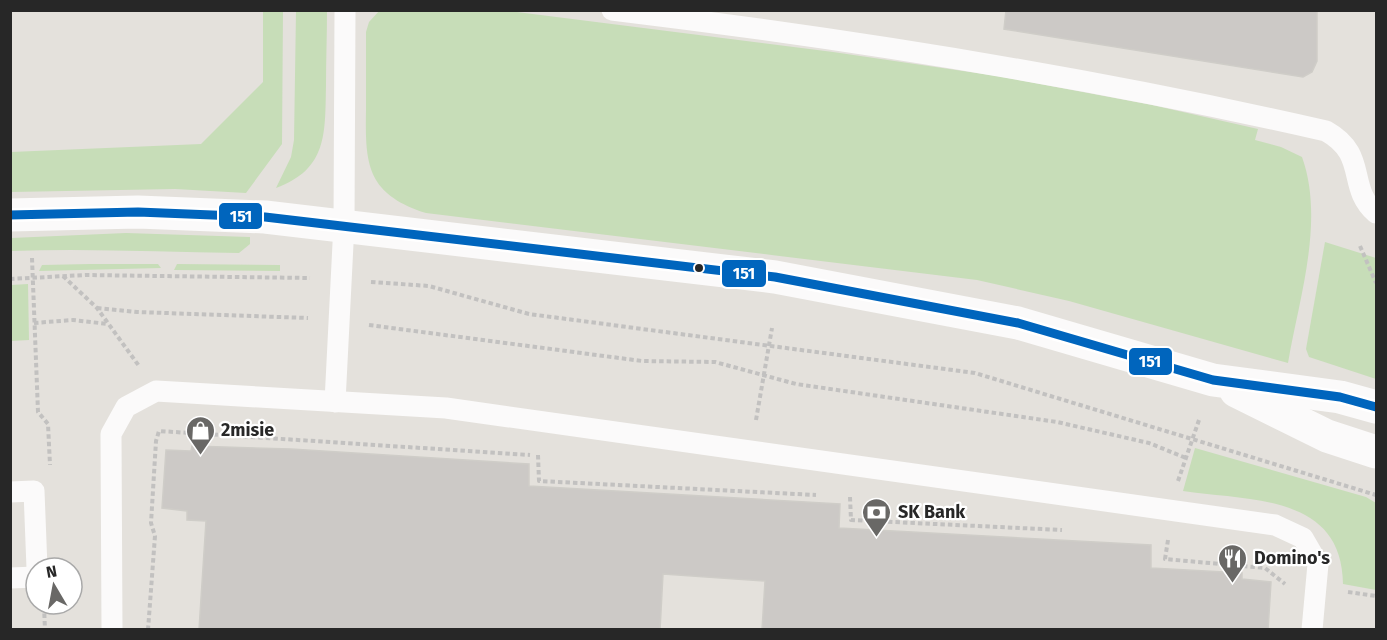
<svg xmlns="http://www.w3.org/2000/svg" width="1387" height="640" viewBox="0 0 1387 640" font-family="'Fira Sans',sans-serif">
<rect width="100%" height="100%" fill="#e4e1dc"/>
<g fill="#c7ddb8">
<path d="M380,10L509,11L833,52L997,76L1152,105L1258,129L1255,140L1281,147L1302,157C1325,221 1299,298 1288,363L1069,301L977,280L426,213C367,194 365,165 366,110C366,84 366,58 366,32L369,22Z"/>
<path d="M263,11H283L282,144L246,193L175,189L11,192V152L201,144L263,82Z"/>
<path d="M296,11H327C327,35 326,60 326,85C325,133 328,169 276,188L291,157L294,140Z"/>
<path d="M126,233L250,237V244L239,253C163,252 87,248 11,251V238Z"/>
<path d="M1325,242L1376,258V379L1309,357L1306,349Z"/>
<path d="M90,264H158L161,268L39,271L42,265Z"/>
<path d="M177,264L280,265V271L174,270Z"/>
<path d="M28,284L29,340L11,341V285Z"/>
<path d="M1195,448L1366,497L1376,503V590L1343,584C1342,494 1250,501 1183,491Z"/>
</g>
<g fill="#ccc9c6" stroke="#cfcdc8" stroke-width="1.5">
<path d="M1006,10H1317V61L1312,72L1303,77L1004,29Z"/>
<path d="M192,446L291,449L529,464V486L840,504L839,528L1151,545V568L1242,573V579L1271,582L1268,630H762L765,581L663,574L660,630H199L206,521L187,520V511L162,508L166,450L191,451Z"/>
</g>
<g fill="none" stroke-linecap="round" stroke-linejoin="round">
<g stroke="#c2c1c0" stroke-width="4" stroke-dasharray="4.5 3" stroke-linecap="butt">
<path d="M1360,246L1376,283"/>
<path d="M32,258L38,412L48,424L50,465"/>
<path d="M63,276L97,308L139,366"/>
<path d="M10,279L85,275L310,278"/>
<path d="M371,282L429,286L529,314L975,373L1376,495"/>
<path d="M97,308L137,312L308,318"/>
<path d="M34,323L73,320L108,324"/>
<path d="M369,325L642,361L715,362L796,384L1057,422L1149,443L1186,458"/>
<path d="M756,420L772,328"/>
<path d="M538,455L539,481L816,495"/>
<path d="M1178,481L1199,420"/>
<path d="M850,497L851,520L1062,530"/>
<path d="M1168,540L1165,559L1265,568L1285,584"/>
<path d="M1348,592L1376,596"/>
<path d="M44,606L45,630"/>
<path d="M148,630L155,536L151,523L156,441L159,431L530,455"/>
</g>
<g stroke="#fbfafa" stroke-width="21">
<path d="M612,10C852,39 1090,77 1326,131C1369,155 1346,187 1376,213"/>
<path d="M335,402L344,224L345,10"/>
<path d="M10,492L34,491L37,568"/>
<path d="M10,578L36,577"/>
<path d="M112,630L111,434L126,407L156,391L446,408L1275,525L1303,538L1318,564L1312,630"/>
</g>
<g stroke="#fbfafa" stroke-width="33">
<path d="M10,215L138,212L265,217L775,277L1018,323L1213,380L1340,397L1376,407"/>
<path d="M1236,391L1327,436L1376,452"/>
</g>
<defs>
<path id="bus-1" d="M10,215L138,212L265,217L775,277L1018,323L1213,380L1340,397L1376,407"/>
</defs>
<use href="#bus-1" stroke="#fff" stroke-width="14"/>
<use href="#bus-1" stroke="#0065bd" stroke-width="9"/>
</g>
<defs>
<symbol id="shop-pin" viewBox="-11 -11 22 30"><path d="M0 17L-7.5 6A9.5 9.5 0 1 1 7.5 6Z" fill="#696866" stroke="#fff"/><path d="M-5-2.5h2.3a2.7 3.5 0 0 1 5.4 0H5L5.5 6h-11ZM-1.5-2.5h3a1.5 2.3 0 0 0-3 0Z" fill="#fff"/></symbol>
<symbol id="bank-pin" viewBox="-11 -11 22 30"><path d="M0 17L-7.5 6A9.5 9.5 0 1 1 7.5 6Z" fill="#696866" stroke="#fff"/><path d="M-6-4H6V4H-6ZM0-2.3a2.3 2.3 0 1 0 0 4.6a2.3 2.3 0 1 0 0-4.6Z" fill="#fff"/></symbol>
<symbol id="restaurant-pin" viewBox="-11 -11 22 30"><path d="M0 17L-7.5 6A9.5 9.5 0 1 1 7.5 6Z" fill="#696866" stroke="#fff"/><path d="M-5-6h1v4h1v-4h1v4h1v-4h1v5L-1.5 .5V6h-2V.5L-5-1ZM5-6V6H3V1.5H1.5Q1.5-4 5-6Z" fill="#fff"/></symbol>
</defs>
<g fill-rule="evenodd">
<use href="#shop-pin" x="184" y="414" width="33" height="45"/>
<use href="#bank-pin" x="860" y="496" width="33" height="45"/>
<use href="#restaurant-pin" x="1216" y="542" width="33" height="45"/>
</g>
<circle fill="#272727" stroke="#fff" stroke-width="2" cx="699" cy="268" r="5"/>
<g text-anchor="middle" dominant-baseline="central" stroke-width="4.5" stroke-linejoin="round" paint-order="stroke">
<g font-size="18" font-weight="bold" fill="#272727" stroke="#fff" text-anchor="start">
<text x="221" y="430">2misie</text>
<text x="898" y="512">SK Bank</text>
<text x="1254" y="558">Domino's</text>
</g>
</g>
<g stroke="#fff" stroke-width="2">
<rect x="218" y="202" width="45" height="28" rx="6" fill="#0065bd"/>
<rect x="721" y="259" width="46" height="29" rx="6" fill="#0065bd"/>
<rect x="1128" y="347" width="45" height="29" rx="6" fill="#0065bd"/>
</g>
<g font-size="16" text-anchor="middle" font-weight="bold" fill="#fff">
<text x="241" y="222">151</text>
<text x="744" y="279">151</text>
<text x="1150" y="367">151</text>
</g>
<rect width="1387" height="640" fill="none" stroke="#272727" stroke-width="24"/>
<g transform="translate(54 586) rotate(350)"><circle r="28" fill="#ffffff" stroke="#a9a9a9" stroke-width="1.5"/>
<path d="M0-4.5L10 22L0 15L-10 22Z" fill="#696866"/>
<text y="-9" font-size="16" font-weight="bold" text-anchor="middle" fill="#272727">N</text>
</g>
</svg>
